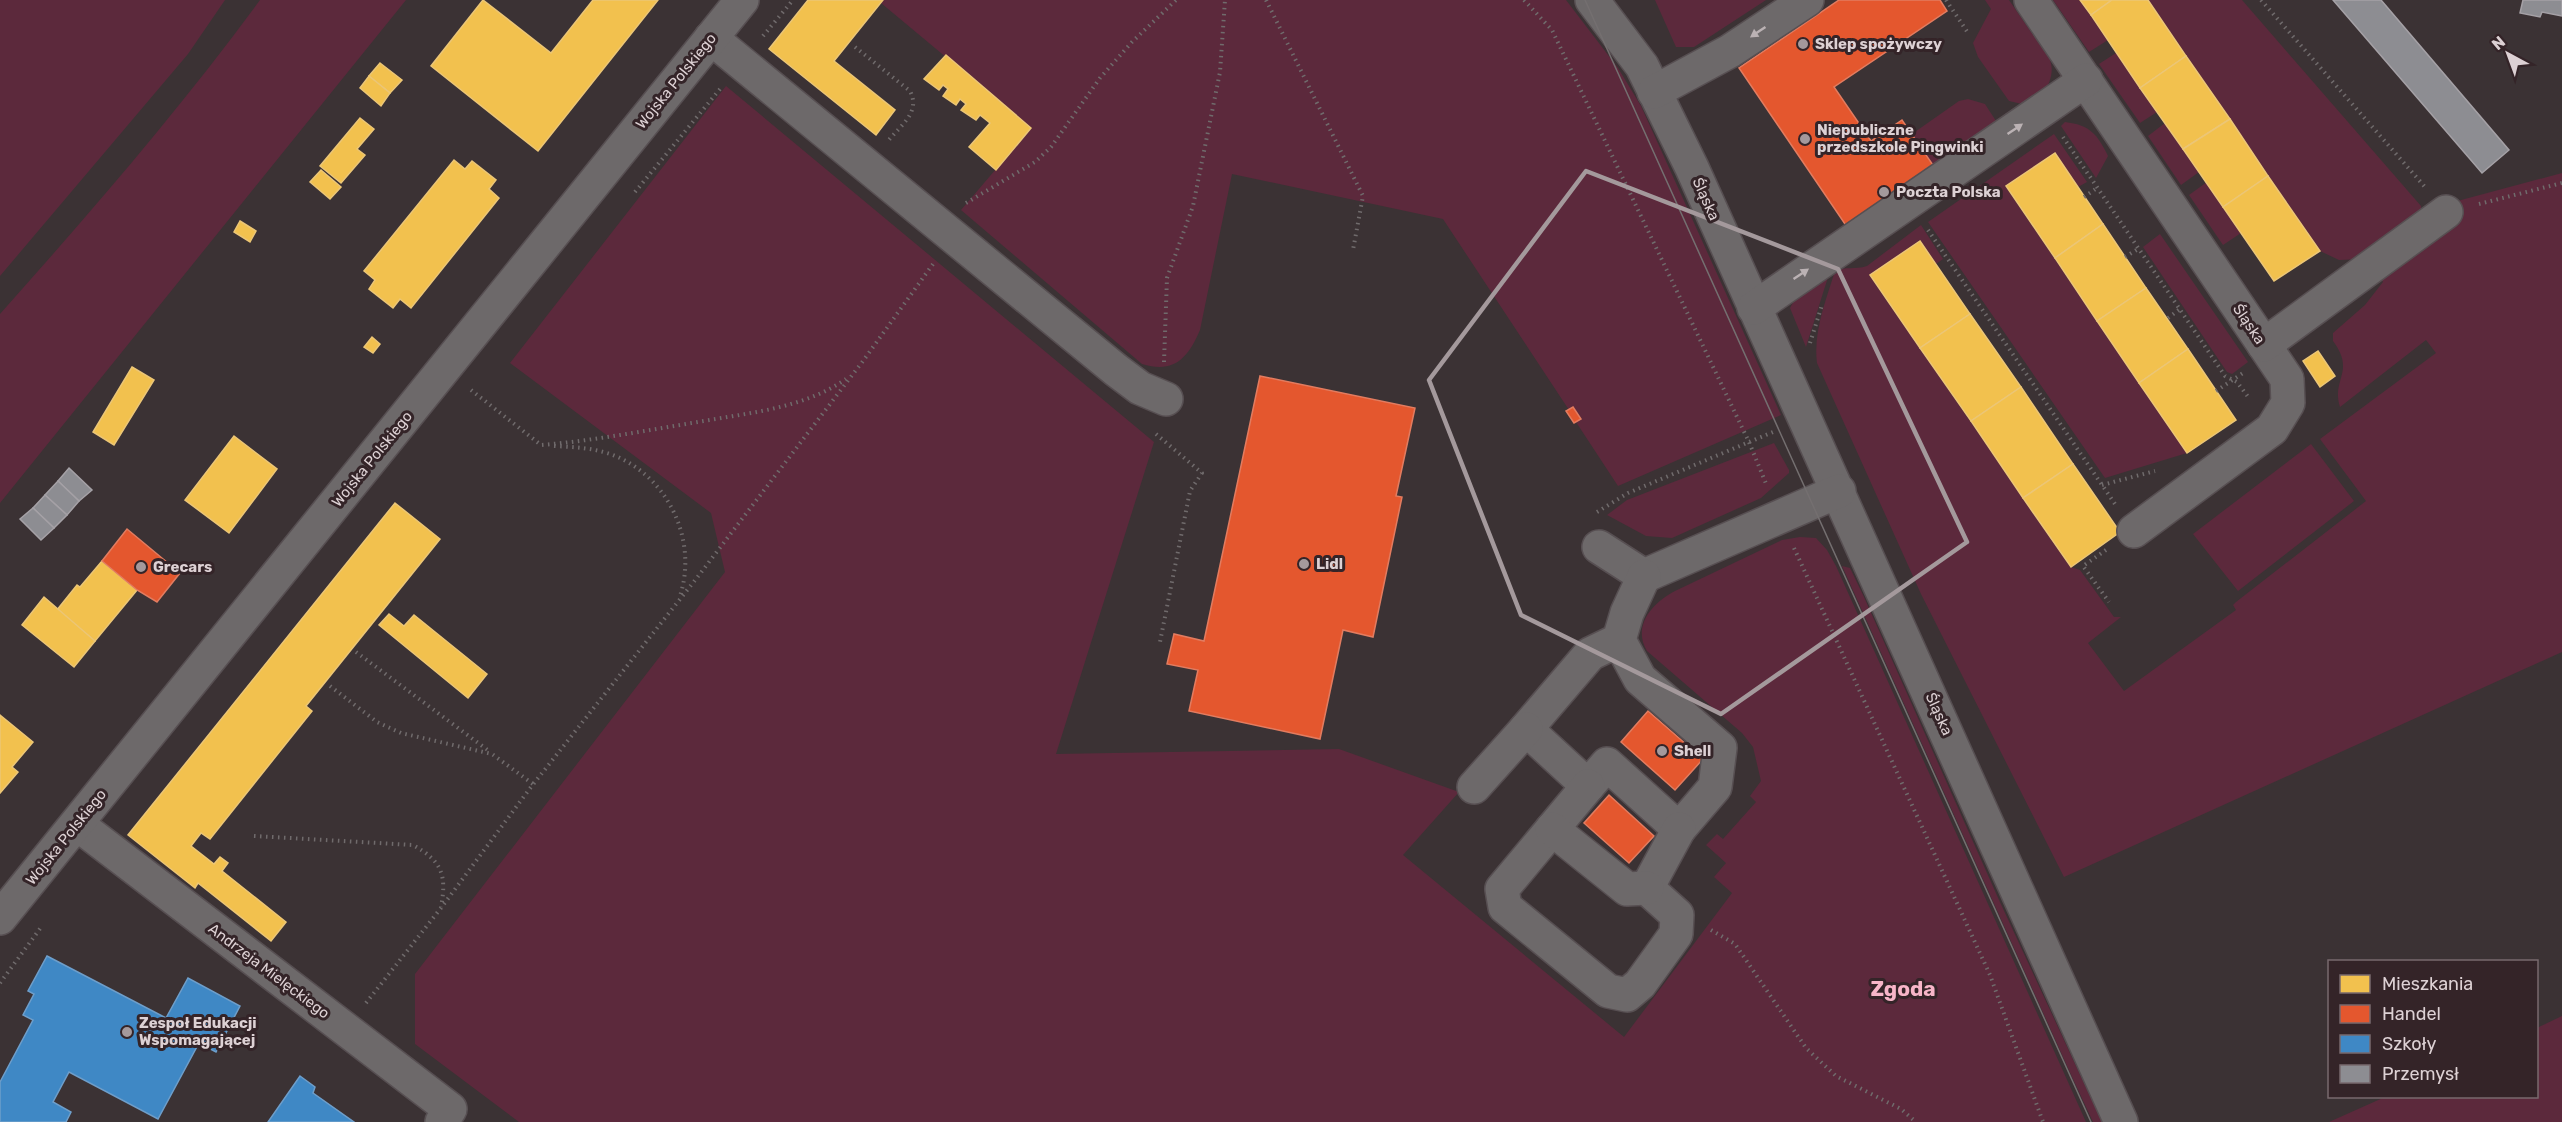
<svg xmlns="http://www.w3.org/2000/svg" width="2562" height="1122" viewBox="0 0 2562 1122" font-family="Rubik,sans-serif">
<rect width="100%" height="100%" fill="#3b3234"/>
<g fill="#5c293c">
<path d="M0,0H225L188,54L0,276Z"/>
<path d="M260,0H406L0,503V314C90,213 180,109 260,0Z"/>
<path d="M883,0H1566L1618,68L1641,106L1781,415L1618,486L1576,422L1581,418L1573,407L1569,410L1443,219L1232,174L1200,330C1188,358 1174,374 1142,364L961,210L1031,128L881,3Z"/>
<path d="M1655,0H1766L1694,47H1676Z"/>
<path d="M1985,0H2009L2049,58C2055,70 2050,82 2044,94L2022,104L2009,101L1978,57L1973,43L1991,9Z"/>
<path d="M2053,0H2080L2108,40L2089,52Z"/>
<path d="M2148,0H2242L2421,206V217L2363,259L2339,260L2320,251Z"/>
<path d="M2116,53L2157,112L2140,123L2099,64Z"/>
<path d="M726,86L1154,442L1056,754L1339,749L1459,792L1403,855L1624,1037L1732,893L1714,877L1726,863L1706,845L1717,834L1723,839L1756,802L1750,796L1761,781L1753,747L1742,733L1647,651C1632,626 1652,603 1675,591L1782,540L1800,537L1816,538L1827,550L1836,566L2086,1122H519L415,1044V974L725,572L711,513L510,363Z"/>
<path d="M1968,99L1985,104L1996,121V127L1935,168L1912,134L1959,101Z"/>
<path d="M2065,122C2090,125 2097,134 2108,156L2096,178L2061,126Z"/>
<path d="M2165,123L2199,172L2181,185L2148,136Z"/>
<path d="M2054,134L2087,182L2078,187H2006L2187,453L2105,478L1928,222Z"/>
<path d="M2562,173V652L2064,877L1921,594L1817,363C1813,332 1826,300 1835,271C1845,266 1855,270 1867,266L1921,225L1943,259L1936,264L1920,241L1870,276L2071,567L2080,570L2114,617H2121L2088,643L2124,691L2236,610L2233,605L2236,602L2366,501L2320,439L2436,353L2426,340L2340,407C2331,379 2356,372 2333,341V333L2365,305L2383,282L2380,277L2450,203Z"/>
<path d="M2207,182L2241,233L2223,245L2189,195Z"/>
<path d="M2160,234L2248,362L2232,374L2227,372L2143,247Z"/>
<path d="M1829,274L1806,347L1790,308L1796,297Z"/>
<path d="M1774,443L1789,470V473L1761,498L1672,538L1646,536L1607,515L1627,500Z"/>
<path d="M2311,444L2354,501L2238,591L2193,534Z"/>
<path d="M1842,566L1850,568L1864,597L1999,900L2102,1122H2093L2072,1077Z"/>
<path d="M2562,1016V1122H2329L2385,1097L2536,1096L2537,1028Z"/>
</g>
<g fill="#f2c14e" stroke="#ecc676" stroke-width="1.5">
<path d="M483,0L551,53L593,0H658L538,151L431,66Z"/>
<path d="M808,0H883L834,61L895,110L876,135L769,49Z"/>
<path d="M2080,0H2112L2091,15Z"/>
<path d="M2112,0H2148L2186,56L2140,88L2091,15Z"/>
<path d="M946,55L1031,128L996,170L969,147L990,123L980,115L976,120L961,110L966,104L960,99L956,105L943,96L948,89L943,85L939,90L924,79Z"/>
<path d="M2186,56L2230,119L2183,149L2140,88Z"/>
<path d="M380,63L402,80L390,93L369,76Z"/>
<path d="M369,76L390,93L381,106L360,88Z"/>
<path d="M360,118L374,129L357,149L365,155L341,183L320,166Z"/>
<path d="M2230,119L2268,176L2223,207L2183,149Z"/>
<path d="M2055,153L2103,224L2055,258L2006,186Z"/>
<path d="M454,160L465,169L472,161L496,180L489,189L499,198L411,308L400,299L393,308L369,289L375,280L364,271Z"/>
<path d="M321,170L341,187L330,199L310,182Z"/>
<path d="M2268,176L2320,251L2274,281L2223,207Z"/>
<path d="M240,221L256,231L250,242L234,232Z"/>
<path d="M2103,224L2146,288L2097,321L2055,258Z"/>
<path d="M1920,241L1970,314L1920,348L1870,275Z"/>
<path d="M2146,288L2188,349L2139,383L2097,321Z"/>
<path d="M1970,314L2021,387L1971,421L1920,348Z"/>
<path d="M372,337L380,344L373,353L364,347Z"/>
<path d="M2188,349L2236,420L2187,453L2139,383Z"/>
<path d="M2318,351L2335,376L2320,387L2303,361Z"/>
<path d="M132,367L154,380L114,445L93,432Z"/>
<path d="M2021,387L2073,464L2023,498L1971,421Z"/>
<path d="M234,436L277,469L229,533L185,500Z"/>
<path d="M2073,464L2120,532L2071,567L2023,498Z"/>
<path d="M395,503L440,539L306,706L312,711L210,839L201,833L191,846L214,864L220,857L228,863L222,871L286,922L271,941L198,883L195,888L128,835Z"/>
<path d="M102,561L137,590L95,641L57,610L77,585L80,587Z"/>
<path d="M44,597L95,641L74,667L22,625Z"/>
<path d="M389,614L404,626L414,615L487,674L468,698L379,625Z"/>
<path d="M0,715L33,742L12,767L18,772L0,793Z"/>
</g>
<g fill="#e4572e" stroke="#e27c60" stroke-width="1.5">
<path d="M1839,0H1940L1947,11L1834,87L1871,141L1902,120L1935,168L1847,227L1739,68Z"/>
<path d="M1260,376L1415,408L1396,496L1402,497L1373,637L1343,630L1320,739L1189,711L1198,670L1167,664L1174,634L1204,641Z"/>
<path d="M1573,407L1581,419L1574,423L1566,411Z"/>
<path d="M127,529L180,573L157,602L137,590L102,561Z"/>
<path d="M1648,711L1703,759L1675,790L1621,742Z"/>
<path d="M1609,795L1654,836L1629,863L1584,823Z"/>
</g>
<g fill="#3f88c5" stroke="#6e9eca" stroke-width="1.5">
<path d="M47,956L166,1018L188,978L240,1006L216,1052L199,1043L158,1119L69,1072L53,1102L71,1112L66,1122H0V1082L33,1020L23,1015L34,994L28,991Z"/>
<path d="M300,1076L315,1087L313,1093L354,1122H268Z"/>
</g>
<g fill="#8d8d92" stroke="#a5a1a6" stroke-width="1.5">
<path d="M2333,0H2381L2509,150L2482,173Z"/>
<path d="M2523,0H2562V16L2542,12L2540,17L2520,13Z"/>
<path d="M69,468L92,490L79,501L58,481Z"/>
<path d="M58,481L79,501L67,515L45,495Z"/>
<path d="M45,495L67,515L54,528L33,508Z"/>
<path d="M33,508L54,528L41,540L20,519Z"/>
</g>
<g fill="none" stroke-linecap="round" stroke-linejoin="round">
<defs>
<g id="minor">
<path d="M1592,0L1642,66L1692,168L2121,1122"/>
<path d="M2031,0L2287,379L2288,403L2272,429L2134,531"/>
<path d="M711,38L1116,370L1140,388L1166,399"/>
<path d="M1654,92L1730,51L1807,0"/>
<path d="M1754,308L2086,80"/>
<path d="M2264,345L2446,212"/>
<path d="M1599,547L1644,576L1839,491"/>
<path d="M1619,640L1640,679L1720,748L1715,787L1679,829L1607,764L1588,786L1526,729L1590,654L1619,640L1627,613L1644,576"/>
<path d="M1588,786L1502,889L1505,907L1608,991L1627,995L1640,984L1676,934L1677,915L1647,888L1679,829"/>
<path d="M1474,787L1526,729"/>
<path d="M77,824L450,1109L442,1122"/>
<path d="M1552,829L1627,889L1647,888"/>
<path d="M0,918L742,0"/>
</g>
</defs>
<use href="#minor" stroke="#574f52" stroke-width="36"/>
<g stroke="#706b6c" stroke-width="4" stroke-dasharray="1.5 4.5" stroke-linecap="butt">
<path d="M1266,0L1363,196L1353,250"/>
<path d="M1524,0L1552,30L1749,442L1767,486"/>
<path d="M1946,0L1968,33"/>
<path d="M2261,0L2425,187"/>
<path d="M763,36L793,0"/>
<path d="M855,47L910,91C921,112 901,125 888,141"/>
<path d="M2063,137L2225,376L2237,382L2249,398"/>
<path d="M635,192L720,89"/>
<path d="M2084,197L2097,188"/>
<path d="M966,203L1035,162L1051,147L1100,78L1132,42L1176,0"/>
<path d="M2479,204L2562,183"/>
<path d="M1928,230L2115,504"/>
<path d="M2125,257L2138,249"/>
<path d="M2168,318L2180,309"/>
<path d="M1810,343L1822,305"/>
<path d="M1164,362L1167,278L1193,206L1220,72L1225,0"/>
<path d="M471,390L541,445C592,441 642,431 692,423C745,413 801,410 846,379"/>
<path d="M2216,391L2243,373"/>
<path d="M1156,434L1202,473L1190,491L1160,642"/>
<path d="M554,446C575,447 594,448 613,455C669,477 698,541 680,596"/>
<path d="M2102,485L2155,471"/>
<path d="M1597,512L1628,493L1773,432"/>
<path d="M1794,548L1990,975L2043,1122"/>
<path d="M2106,550L2083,566L2109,602"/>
<path d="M356,652L489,751"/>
<path d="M330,686L377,722L401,733L492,754L533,784"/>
<path d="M254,836L413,845C442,861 447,875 441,907"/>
<path d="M1711,930L1735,944L1806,1048L1836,1076L1901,1109L1916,1122"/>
<path d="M0,983L42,926"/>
<path d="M366,1003L441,908L531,787L696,579L863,361L933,264"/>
</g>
<use href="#minor" stroke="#6d696a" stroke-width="33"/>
<path stroke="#746f70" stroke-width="1.5" d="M1585,0L2091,1122"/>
</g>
<defs><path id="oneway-solid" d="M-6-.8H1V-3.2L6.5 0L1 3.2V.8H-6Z" transform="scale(1.5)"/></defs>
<g fill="#bbb2b4">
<use href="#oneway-solid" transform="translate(1758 32) rotate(146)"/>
<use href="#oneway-solid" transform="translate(2015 129) rotate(-34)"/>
<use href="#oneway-solid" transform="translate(1801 274) rotate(-34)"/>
</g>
<path fill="none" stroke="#a4999c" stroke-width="4.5" stroke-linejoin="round" d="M1586,171L1838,269L1967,542L1721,714L1521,615L1429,380Z"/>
<g fill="#a4999c" stroke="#342428" stroke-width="2">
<circle cx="1803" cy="44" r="6"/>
<circle cx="1805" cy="139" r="6"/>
<circle cx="1884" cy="192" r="6"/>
<circle cx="1304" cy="564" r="6"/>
<circle cx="141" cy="567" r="6"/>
<circle cx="1662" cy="751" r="6"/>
<circle cx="127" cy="1032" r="6"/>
</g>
<g text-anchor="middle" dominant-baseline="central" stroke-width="6" stroke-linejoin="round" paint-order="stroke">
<g font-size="15" font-weight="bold" fill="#ddd1d4" stroke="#342428" text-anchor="start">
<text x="1815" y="44">Sklep spożywczy</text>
<text x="1817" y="130">Niepubliczne<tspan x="1817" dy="17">przedszkole Pingwinki</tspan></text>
<text x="1896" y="192">Poczta Polska</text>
<text x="1316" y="564">Lidl</text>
<text x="153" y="567">Grecars</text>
<text x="1674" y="751">Shell</text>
<text x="139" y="1023">Zespoł Edukacji<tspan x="139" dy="17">Wspomagającej</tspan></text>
</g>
<g font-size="15" fill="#ddd1d4" stroke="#342428">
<text transform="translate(676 81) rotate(-51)">Wojska Polskiego</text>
<text transform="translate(1706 199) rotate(66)">Śląska</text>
<text transform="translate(2249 324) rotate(56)">Śląska</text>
<text transform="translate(372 459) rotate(-51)">Wojska Polskiego</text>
<text transform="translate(1939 714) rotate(66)">Śląska</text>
<text transform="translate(66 837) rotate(-51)">Wojska Polskiego</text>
<text transform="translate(269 971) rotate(37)">Andrzeja Mielęckiego</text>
</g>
<g font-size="21" font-weight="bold" fill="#f7b5c8" stroke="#342428">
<text x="1903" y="988">Zgoda</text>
</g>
</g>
<rect x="2328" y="960" width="210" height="138" fill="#342428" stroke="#78696d" stroke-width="1.5"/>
<rect x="2340" y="975" width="30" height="18" fill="#f2c14e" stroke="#78696d" stroke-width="1.5"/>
<text x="2382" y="990" font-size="18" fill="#ddd1d4">Mieszkania</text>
<rect x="2340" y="1005" width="30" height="18" fill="#e4572e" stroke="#78696d" stroke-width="1.5"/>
<text x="2382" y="1020" font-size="18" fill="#ddd1d4">Handel</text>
<rect x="2340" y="1035" width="30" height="18" fill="#3f88c5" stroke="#78696d" stroke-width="1.5"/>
<text x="2382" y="1050" font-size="18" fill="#ddd1d4">Szkoły</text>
<rect x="2340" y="1065" width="30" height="18" fill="#8d8d92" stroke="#78696d" stroke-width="1.5"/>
<text x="2382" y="1080" font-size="18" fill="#ddd1d4">Przemysł</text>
<g transform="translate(2508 54) rotate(319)" stroke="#342428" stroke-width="4.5" paint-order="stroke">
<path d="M0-4.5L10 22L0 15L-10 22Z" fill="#ddd1d4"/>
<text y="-9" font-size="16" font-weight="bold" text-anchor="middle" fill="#ddd1d4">N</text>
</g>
</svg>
